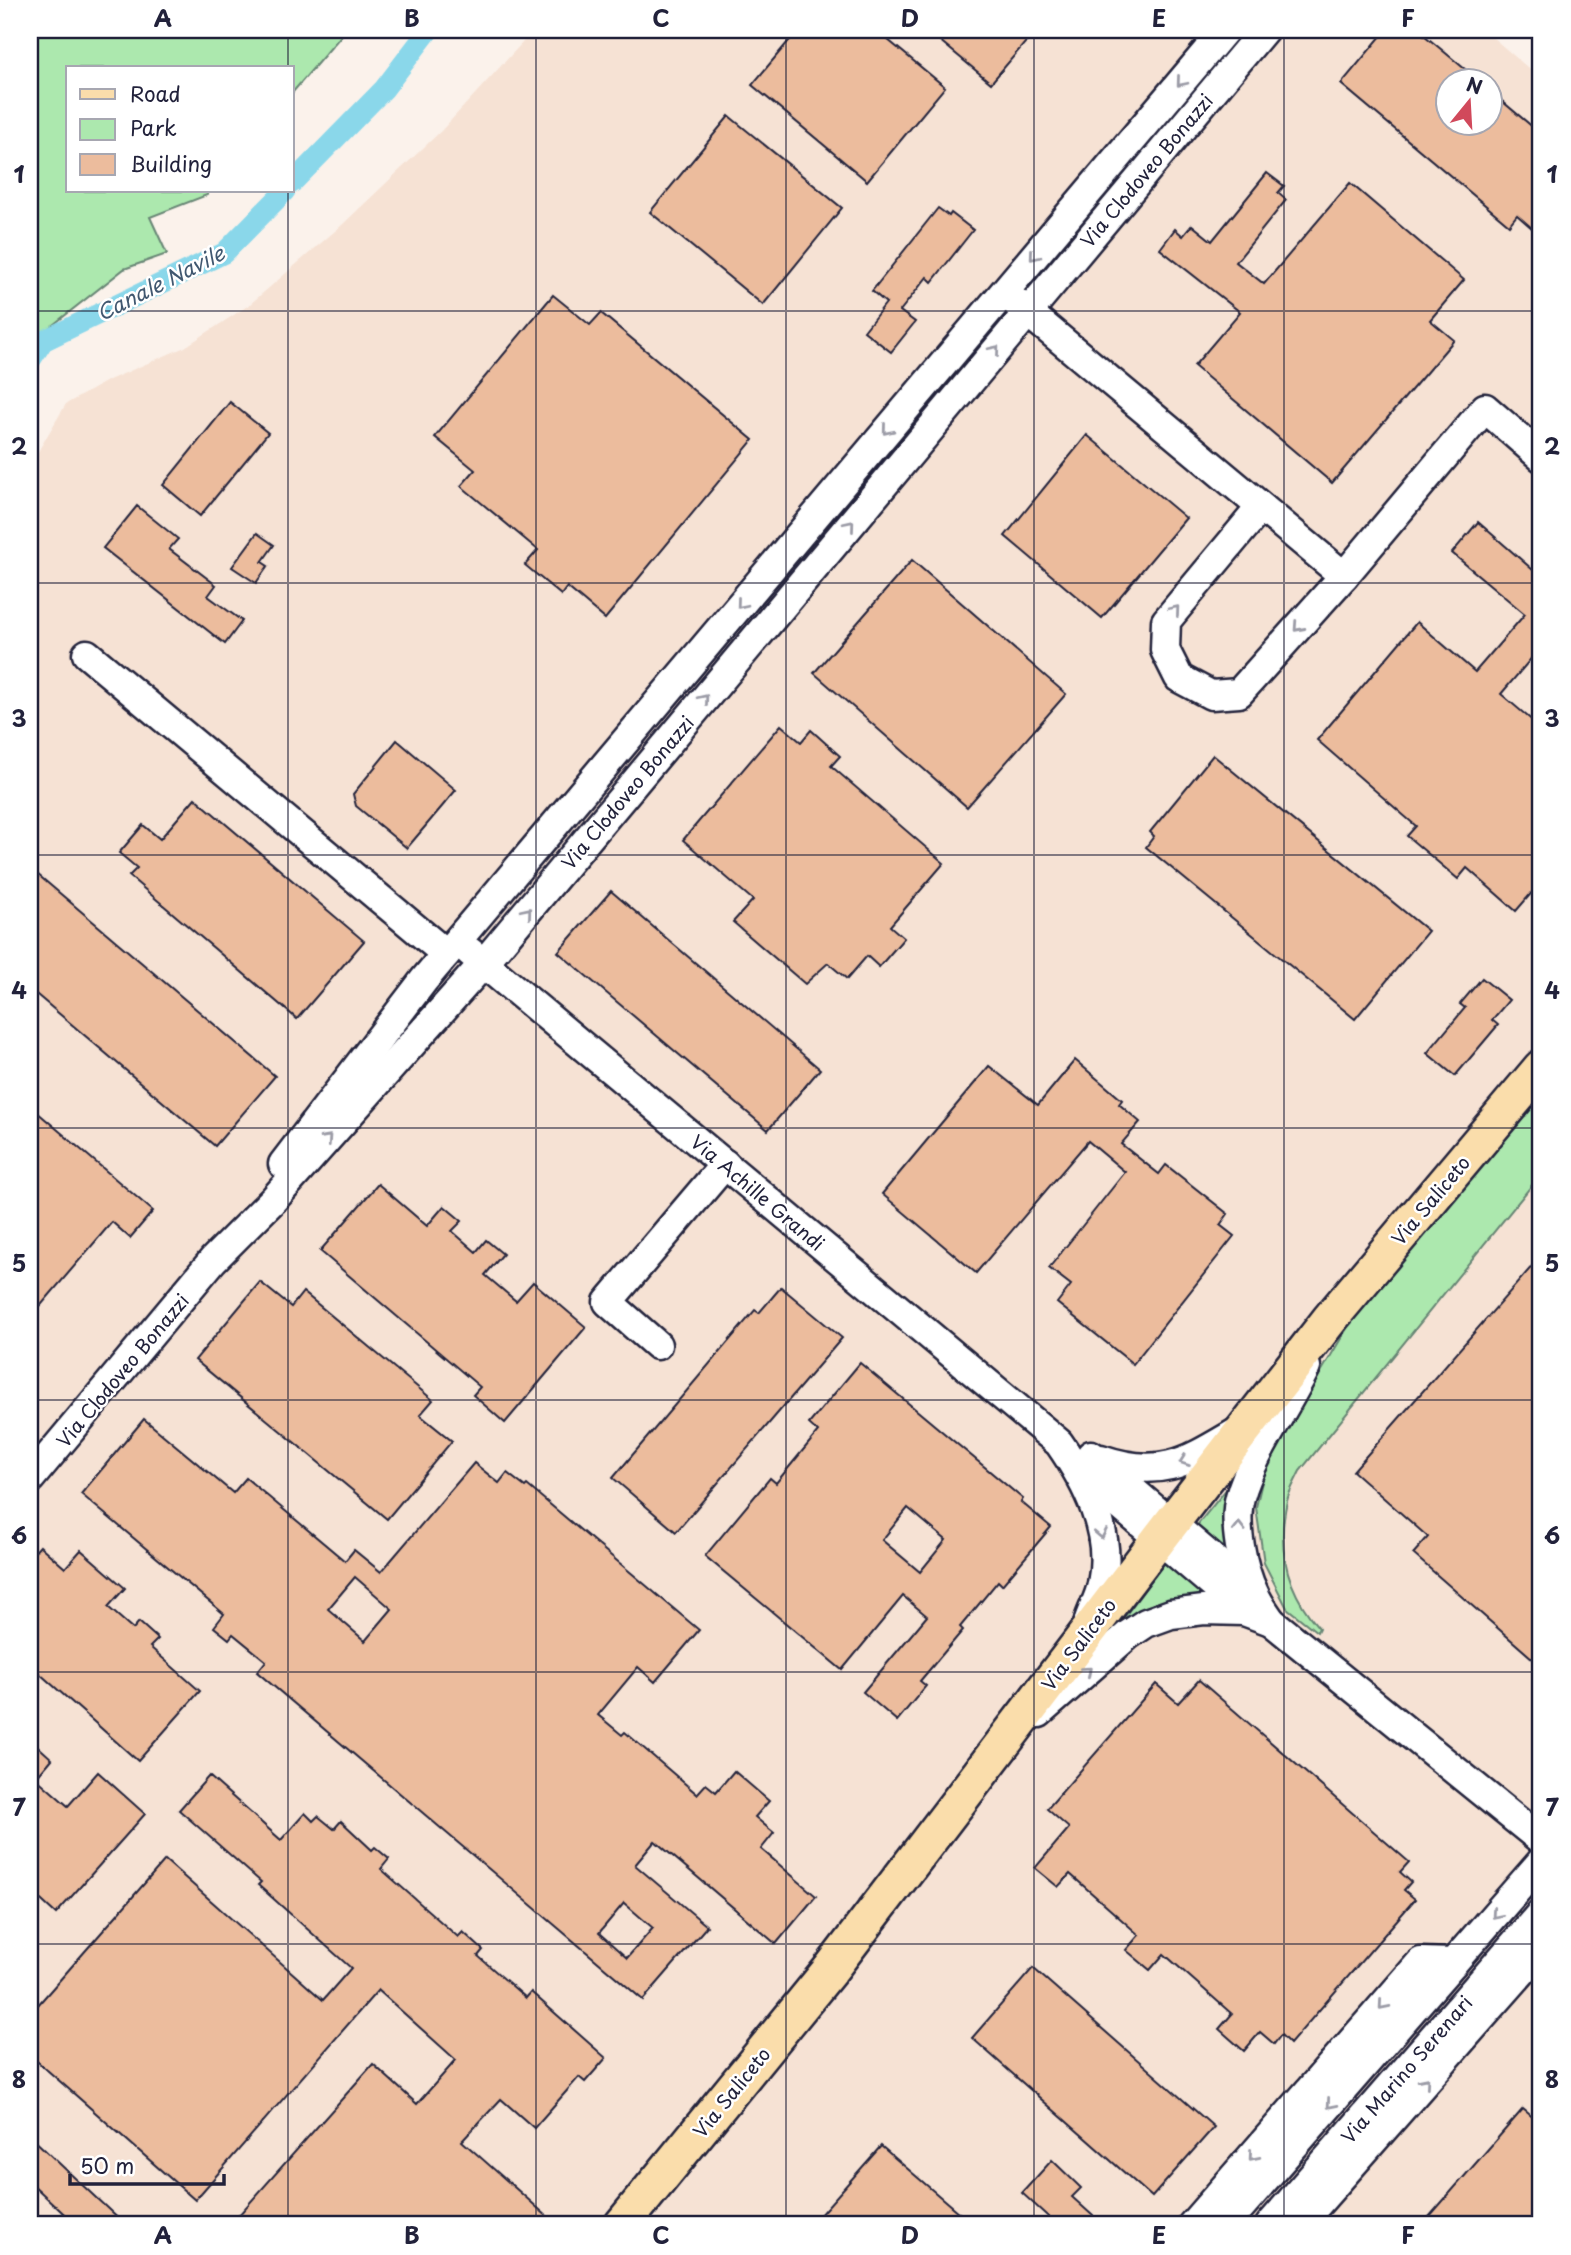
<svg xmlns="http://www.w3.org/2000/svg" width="1571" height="2255" viewBox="0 0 1571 2255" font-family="'Playpen Sans',sans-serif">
<rect width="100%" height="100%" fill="#fbf2eb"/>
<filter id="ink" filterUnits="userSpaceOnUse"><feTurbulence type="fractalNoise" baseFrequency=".0143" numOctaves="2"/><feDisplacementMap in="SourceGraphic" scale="14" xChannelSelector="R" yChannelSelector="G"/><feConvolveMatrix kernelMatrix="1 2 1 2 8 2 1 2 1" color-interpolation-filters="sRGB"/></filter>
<g filter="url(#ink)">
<path fill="#f6e2d4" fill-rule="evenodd" d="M534,30H1484L1541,79V2225H30V465L66,404L109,380L185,347L249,305L342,225L441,131ZM1448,80H1490V122H1448Z"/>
<g fill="#ace8ae" stroke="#678574" stroke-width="2">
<path d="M30,30H346L292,93V68H68V191H210L207,195L150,217L167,254L124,269L30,343Z"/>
<path d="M1541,1088V1174L1300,1471C1296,1480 1289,1491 1287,1501C1276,1549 1287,1591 1319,1628L1317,1632L1287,1608L1264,1563L1256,1507L1266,1465L1362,1303Z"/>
<path d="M1233,1481L1229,1554L1194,1529Z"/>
<path d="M1167,1559L1218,1601L1109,1638Z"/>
</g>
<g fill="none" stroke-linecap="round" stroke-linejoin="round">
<g stroke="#8ad7ea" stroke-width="21">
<path d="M292,183L384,89L429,30"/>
<path d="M30,361L43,341L224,253L285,191"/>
</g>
</g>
<g fill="#ecbc9d" stroke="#22223b" stroke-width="2" fill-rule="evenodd">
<path d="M798,30H876L945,87L867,181L752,85Z"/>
<path d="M927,30H1036L991,83Z"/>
<path d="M1386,30H1418L1478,80H1448V122H1490V91L1541,134V236L1517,215L1509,225L1341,84Z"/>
<path d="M729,116L842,208L763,305L650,212Z"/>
<path d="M1267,173L1284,186L1278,193L1286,200L1236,262L1264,284L1350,183L1464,280L1430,320L1454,340L1332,483L1194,366L1240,312L1160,249L1175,229L1183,236L1192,225L1212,241Z"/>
<path d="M938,208L949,216L951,213L973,230L932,282L927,277L900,311L915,322L891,352L864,331L886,303L872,291Z"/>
<path d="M553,295L590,325L601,313L753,440L605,619L567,587L561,595L525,565L538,550L461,486L475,470L435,437Z"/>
<path d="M230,402L268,433L200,516L163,485Z"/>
<path d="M1087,435L1186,518L1102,618L1005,536Z"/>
<path d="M137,506L178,539L169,549L216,585L208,596L242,621L225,644L103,548Z"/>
<path d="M1478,522L1541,577V647L1501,694L1541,728V882L1516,911L1467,868L1458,879L1407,836L1416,826L1317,740L1417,622L1475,672L1525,614L1452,553Z"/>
<path d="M257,533L274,545L262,562L268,566L256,583L232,567Z"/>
<path d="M912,560L1066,694L967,807L814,673Z"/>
<path d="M781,725L801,742L811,730L840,756L831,766L944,863L890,926L904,938L879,967L867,956L847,979L828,963L805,984L733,922L753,900L683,840Z"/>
<path d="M397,740L456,790L407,848L356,806L353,794Z"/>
<path d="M1213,755L1428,931L1355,1019L1146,847L1154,836L1150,832Z"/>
<path d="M195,798L364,941L297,1019L129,876L137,868L119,853L143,825L160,839Z"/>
<path d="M30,868L275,1076L215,1146L30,989Z"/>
<path d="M611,891L820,1069L768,1130L558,952Z"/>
<path d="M1482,978L1509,1000L1492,1020L1498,1025L1455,1076L1427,1053L1465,1008L1460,1004Z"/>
<path d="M1075,1060L1122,1100L1119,1104L1140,1122L1121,1144L1159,1174L1166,1165L1228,1214L1220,1225L1234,1236L1133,1364L1057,1303L1071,1285L1049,1268L1125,1172L1088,1141L976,1273L882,1194L989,1066L1038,1105Z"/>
<path d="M30,1106L153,1211L130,1238L112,1222L30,1318Z"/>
<path d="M378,1184L427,1226L444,1206L462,1221L452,1231L476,1252L486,1240L503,1254L485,1275L516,1301L533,1282L586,1327L505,1423L473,1395L480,1387L320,1251Z"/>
<path d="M1541,1256V1666L1413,1554L1428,1537L1353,1471Z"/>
<path d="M260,1282L291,1307L303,1292L433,1400L420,1415L452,1441L387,1519L195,1360Z"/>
<path d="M781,1287L842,1338L676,1532L613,1478L755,1310L759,1313Z"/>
<path d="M860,1363L1023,1499L1021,1502L1051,1527L1002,1585L998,1581L960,1627L963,1630L920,1681L926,1686L897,1721L863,1692L927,1616L903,1596L842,1670L705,1556L770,1478L776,1483L818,1432L809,1424ZM908,1508L946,1540L920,1572L882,1540Z"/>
<path d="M144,1419L233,1493L246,1478L345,1561L354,1550L381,1572L474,1463L499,1483L507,1473L525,1487L527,1485L699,1630L655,1682L638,1667L598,1715L622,1735L625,1732L697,1794L706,1784L716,1792L734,1771L769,1801L755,1817L774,1833L761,1849L816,1896L776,1944L655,1841L635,1865L707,1926L643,2000L257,1672L266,1661L233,1634L229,1639L214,1627L224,1614L81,1494ZM355,1577L392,1609L365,1641L328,1609ZM624,1903L653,1928L627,1958L599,1933Z"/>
<path d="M40,1546L65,1568L81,1550L125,1588L108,1607L133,1629L139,1622L158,1639L150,1647L200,1691L138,1761L30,1665V1557Z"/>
<path d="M1199,1680L1409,1862L1400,1872L1411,1882L1404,1890L1415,1899L1290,2044L1281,2035L1274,2044L1260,2032L1244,2051L1219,2029L1232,2014L1164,1954L1150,1970L1126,1950L1139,1935L1070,1874L1058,1887L1035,1868L1069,1828L1047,1809L1156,1684L1178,1703Z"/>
<path d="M30,1739L52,1759L36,1778L68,1806L98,1772L145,1814L56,1914L30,1890Z"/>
<path d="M209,1776L281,1840L305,1813L313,1821L318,1816L334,1829L341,1821L372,1850L375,1847L389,1859L381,1869L458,1937L463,1932L483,1950L478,1956L526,1998L531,1992L606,2058L585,2082L579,2077L534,2128L501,2099L462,2141L557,2225H230L373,2064L417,2104L456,2060L378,1990L195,2200L30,2055V2014L165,1860L323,2000L351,1968L258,1885L261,1882L179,1810Z"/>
<path d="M1033,1968L1214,2127L1152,2197L972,2038Z"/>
<path d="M1523,2109L1541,2124V2225H1422Z"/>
<path d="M30,2136L125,2225H76L30,2182Z"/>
<path d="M881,2146L973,2225H811Z"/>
<path d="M1052,2160L1081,2188L1072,2197L1103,2225H1057L1022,2193Z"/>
</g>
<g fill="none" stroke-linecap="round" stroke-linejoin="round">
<defs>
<g id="minor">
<path d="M1012,299L1344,576L1485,408L1541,457"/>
<path d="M1261,507L1166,621L1165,650L1179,678L1211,695L1239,693L1344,576"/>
<path d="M87,654L446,954"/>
<path d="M470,952L1059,1443C1087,1483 1113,1533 1102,1584C1100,1596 1093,1608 1089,1620"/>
<path d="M283,1164L424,980L1225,30"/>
<path d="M657,1345L608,1302L725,1164"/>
<path d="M1091,1455L1253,1593"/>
<path d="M1101,1459C1162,1480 1188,1461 1239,1431"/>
<path d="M1083,1474L1244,1611"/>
<path d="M30,1479L213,1260L273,1200L483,964L1264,30"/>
<path d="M1271,1621C1265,1612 1258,1603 1254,1593C1242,1569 1233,1523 1240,1497C1251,1456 1287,1407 1306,1367"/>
<path d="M1039,1713L1128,1635L1146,1623L1171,1614L1204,1610L1244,1611L1271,1621L1541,1840"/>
<path d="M1192,2225L1421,1962L1453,1963"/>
<path d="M1225,2225L1541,1862"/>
<path d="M1270,2225L1541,1913"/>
<path d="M1299,2225L1541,1950"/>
</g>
<path id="major" d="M622,2225L830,1970L1172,1522L1330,1319L1541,1068"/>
</defs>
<use href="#minor" stroke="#22223b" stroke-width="33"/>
<use href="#major" stroke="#22223b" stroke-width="40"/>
<use href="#minor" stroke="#fff" stroke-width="28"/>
<use href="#major" stroke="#faddab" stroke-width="35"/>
</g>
<defs><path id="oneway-chevron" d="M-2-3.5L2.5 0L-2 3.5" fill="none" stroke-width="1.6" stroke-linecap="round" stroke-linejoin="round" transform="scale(1.75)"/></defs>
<g stroke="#9c9ca7">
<use href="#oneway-chevron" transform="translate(1181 82) rotate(130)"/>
<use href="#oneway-chevron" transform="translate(1034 256) rotate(130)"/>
<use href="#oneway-chevron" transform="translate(995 350) rotate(-50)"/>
<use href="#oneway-chevron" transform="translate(887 430) rotate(130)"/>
<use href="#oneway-chevron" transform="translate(850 525) rotate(-50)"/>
<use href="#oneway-chevron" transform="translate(741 604) rotate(130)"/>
<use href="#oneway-chevron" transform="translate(1175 610) rotate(-50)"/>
<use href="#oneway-chevron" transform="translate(1298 627) rotate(132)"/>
<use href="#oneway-chevron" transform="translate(704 699) rotate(-50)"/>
<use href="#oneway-chevron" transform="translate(527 912) rotate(-50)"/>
<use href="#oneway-chevron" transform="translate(327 1139) rotate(-48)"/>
<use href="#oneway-chevron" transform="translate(1184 1461) rotate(160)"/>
<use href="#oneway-chevron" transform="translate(1239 1527) rotate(-90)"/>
<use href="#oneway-chevron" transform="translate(1101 1534) rotate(79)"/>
<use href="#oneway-chevron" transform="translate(1087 1671) rotate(-41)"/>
<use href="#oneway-chevron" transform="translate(1496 1914) rotate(131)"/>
<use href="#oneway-chevron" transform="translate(1383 2005) rotate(131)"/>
<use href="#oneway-chevron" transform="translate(1425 2082) rotate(-49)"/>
<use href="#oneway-chevron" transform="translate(1331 2104) rotate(131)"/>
<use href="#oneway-chevron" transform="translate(1253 2156) rotate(131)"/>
</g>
</g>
<path fill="none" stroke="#22223b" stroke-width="2" stroke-opacity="0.55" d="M288,30V68M536,30V2225M786,30V2225M1034,30V2225M1284,30V2225M288,191V2225M30,311H1541M30,583H1541M30,855H1541M30,1128H1541M30,1400H1541M30,1672H1541M30,1944H1541"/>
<g text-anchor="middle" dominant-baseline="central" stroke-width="5" stroke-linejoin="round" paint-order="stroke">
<g font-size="19" fill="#22223b" stroke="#fff">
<text transform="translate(1146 170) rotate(-50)">Via Clodoveo Bonazzi</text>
<text transform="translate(627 792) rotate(-50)">Via Clodoveo Bonazzi</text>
<text transform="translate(758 1192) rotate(40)">Via Achille Grandi</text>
<text transform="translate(1430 1200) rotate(-50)">Via Saliceto</text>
<text transform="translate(122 1370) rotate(-50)">Via Clodoveo Bonazzi</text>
<text transform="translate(1078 1644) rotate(-53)">Via Saliceto</text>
<text transform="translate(1406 2069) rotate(-49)">Via Marino Serenari</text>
<text transform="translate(731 2092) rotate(-51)">Via Saliceto</text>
</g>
<g font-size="21" font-style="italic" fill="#415870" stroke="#fff">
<text transform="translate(160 282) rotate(-27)">Canale Navile</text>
</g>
</g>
<rect width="1571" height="2255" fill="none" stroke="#fff" stroke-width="77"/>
<rect x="66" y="66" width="228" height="126" fill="#ffffff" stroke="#a7a7b1" stroke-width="2"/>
<rect x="80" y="89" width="35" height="10" fill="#faddab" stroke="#a7a7b1" stroke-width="2"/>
<text x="130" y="102" font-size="21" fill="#22223b">Road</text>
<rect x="80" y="119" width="35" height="21" fill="#ace8ae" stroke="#a7a7b1" stroke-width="2"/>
<text x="130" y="136" font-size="21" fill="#22223b">Park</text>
<rect x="80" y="154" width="35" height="21" fill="#ecbc9d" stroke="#a7a7b1" stroke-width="2"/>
<text x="130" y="172" font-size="21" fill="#22223b">Building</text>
<g transform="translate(1469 102) rotate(18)"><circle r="33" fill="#ffffff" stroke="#a7a7b1" stroke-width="2"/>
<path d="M0-5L12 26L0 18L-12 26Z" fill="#d1495b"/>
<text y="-10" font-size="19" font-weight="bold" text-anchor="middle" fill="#22223b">N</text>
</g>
<path d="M70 2174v10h154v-10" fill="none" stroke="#22223b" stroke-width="3.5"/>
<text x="80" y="2174" font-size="21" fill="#22223b" stroke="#ffffff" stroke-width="5" paint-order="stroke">50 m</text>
<rect x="38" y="38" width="1494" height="2178" fill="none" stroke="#22223b" stroke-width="2.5"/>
<g font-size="23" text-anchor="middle" font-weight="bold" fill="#22223b">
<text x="163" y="27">A</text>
<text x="412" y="27">B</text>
<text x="661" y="27">C</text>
<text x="910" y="27">D</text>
<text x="1159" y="27">E</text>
<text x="1408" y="27">F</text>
<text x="19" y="183">1</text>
<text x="1552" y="183">1</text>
<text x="19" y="455">2</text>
<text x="1552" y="455">2</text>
<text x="19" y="727">3</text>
<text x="1552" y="727">3</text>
<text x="19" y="999">4</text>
<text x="1552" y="999">4</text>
<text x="19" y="1272">5</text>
<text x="1552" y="1272">5</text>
<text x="19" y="1544">6</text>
<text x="1552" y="1544">6</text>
<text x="19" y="1816">7</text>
<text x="1552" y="1816">7</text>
<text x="19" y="2088">8</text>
<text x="1552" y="2088">8</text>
<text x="163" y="2244">A</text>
<text x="412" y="2244">B</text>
<text x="661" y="2244">C</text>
<text x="910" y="2244">D</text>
<text x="1159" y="2244">E</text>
<text x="1408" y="2244">F</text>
</g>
</svg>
